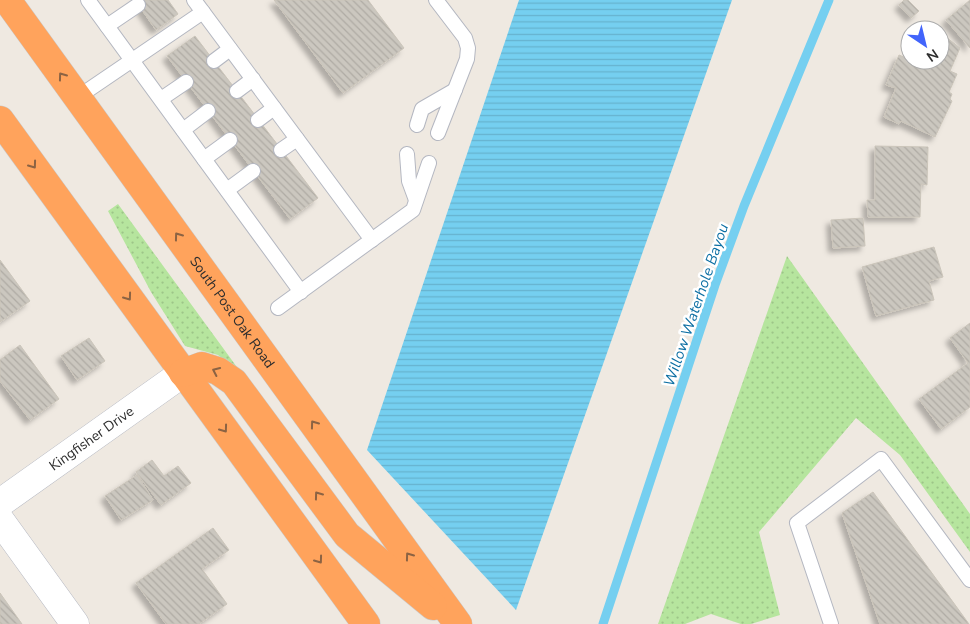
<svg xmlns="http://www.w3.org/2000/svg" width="970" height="624" viewBox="0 0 970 624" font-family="'Nunito Sans',sans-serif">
<defs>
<pattern id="green-dots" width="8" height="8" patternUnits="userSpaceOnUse" patternTransform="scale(1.25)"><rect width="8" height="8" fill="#b6e59e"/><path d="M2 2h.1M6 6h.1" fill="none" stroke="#9dc588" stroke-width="1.8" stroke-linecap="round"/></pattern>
<pattern id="water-rules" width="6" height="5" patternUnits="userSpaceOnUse" patternTransform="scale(1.25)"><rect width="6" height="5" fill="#75cff0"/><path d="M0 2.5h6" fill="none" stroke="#66b2ce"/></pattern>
<pattern id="building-back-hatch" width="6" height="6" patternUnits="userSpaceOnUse" patternTransform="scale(1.25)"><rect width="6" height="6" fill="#cbc7bf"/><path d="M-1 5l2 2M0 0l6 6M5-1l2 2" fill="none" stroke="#afaba4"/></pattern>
<filter id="shadow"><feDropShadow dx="-4.5" dy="4.5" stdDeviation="2.5" flood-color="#0004"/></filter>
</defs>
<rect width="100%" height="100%" fill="#efe9e1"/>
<g fill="url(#green-dots)">
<path d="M118,204L242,374L240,375L218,355L185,346L151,292L108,211Z"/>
<path d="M787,256L970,514V552L900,455L856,418L759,532L780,615L751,624H741L711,614L685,624H658Z"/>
</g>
<path fill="url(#water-rules)" d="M519,0H732L516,610L367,450Z"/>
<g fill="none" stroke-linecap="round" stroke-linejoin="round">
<path stroke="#75cff0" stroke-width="9" d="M603,624L715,285L744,206L829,0"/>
</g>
<g fill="url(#building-back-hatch)" stroke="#cbc5ba" filter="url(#shadow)">
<path d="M135,0H168L178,14L156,30Z"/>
<path d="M274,0H368L404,48L343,93Z"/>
<path d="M904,0H908L919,11L911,18L899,5Z"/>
<path d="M970,0V48L946,20Z"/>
<path d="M927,21L938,30H923Z"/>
<path d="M940,32L960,48L950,71L957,74L949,92L952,94L950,99L952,101L935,137L901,121L899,124L884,117L896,88L886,85L899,55L911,60H940Z"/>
<path d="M195,36L318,198L290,219L167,56Z"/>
<path d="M875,146L928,147L927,185L921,184L920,217H868L867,200H875Z"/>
<path d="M863,218L865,246L833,248L831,220Z"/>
<path d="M934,247L943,277L929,281L934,300L876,316L862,267Z"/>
<path d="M0,260L30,301L0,322Z"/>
<path d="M970,323V407L941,429L919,399L968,363L950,338Z"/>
<path d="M89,338L105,361L77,380L61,356Z"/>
<path d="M20,345L59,399L30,420L0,381V360Z"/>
<path d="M152,460L164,476L178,466L191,483L161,505L136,472Z"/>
<path d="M137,475L153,500L121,520L105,496Z"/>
<path d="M873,492L969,624H880L842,513Z"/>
<path d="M213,528L229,550L202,569L227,604L199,624H166L136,583Z"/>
<path d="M0,593L22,624H0Z"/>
</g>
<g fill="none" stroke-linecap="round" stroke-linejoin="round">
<defs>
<g id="lane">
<path d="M88,0L301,292"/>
<path d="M194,0L372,240"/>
<path d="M436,0L465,38L468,48L467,59L438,133"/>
<path d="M107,26L138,5"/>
<path d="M214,61L230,49"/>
<path d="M237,91L253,79"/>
<path d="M78,97L203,12"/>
<path d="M161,99L186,82"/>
<path d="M258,120L274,108"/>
<path d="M417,125L422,109L455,90"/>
<path d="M183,130L208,111"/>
<path d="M281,150L297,139"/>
<path d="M407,154L409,181L416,200"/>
<path d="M204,159L230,140"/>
<path d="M227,190L253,171"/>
<path d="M278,308L413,210L429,163"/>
<path d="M831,624L797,523L881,459L970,580"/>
</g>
<g id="street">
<path id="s1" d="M0,503L183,373"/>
<path d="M0,520L75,624"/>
</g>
<g id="highway">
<path id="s2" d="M7,0L458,624"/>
<path d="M0,120L366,624"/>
<path d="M183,373L202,366L218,371L234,382L347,535L433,606"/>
</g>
</defs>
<use href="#lane" stroke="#b4b7c1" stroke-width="16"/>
<use href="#street" stroke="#b4b7c1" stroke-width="29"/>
<use href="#highway" stroke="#c9c9c9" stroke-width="29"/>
<use href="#lane" stroke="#fff" stroke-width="14"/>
<use href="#street" stroke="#fff" stroke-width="28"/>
<use href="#highway" stroke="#ffa35c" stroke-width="28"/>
</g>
<defs><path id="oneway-chevron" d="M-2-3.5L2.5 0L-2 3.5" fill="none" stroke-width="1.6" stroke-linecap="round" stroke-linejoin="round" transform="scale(1.25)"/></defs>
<g stroke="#8c6343">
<use href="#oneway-chevron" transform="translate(62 76) rotate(-126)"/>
<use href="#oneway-chevron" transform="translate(33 165) rotate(54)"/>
<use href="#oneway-chevron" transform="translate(178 236) rotate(-126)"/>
<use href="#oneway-chevron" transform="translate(128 297) rotate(54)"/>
<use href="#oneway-chevron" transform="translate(216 371) rotate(-155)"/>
<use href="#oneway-chevron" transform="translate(314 424) rotate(-126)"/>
<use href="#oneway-chevron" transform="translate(224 429) rotate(54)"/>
<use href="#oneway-chevron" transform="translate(318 495) rotate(-126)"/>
<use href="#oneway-chevron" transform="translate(409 556) rotate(-126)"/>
<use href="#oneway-chevron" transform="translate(319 560) rotate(54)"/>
</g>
<g text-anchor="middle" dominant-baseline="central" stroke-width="5" stroke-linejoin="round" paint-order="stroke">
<g font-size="14" fill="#2e2e2e" stroke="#fff">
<text stroke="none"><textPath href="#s2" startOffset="385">South Post Oak Road</textPath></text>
<text stroke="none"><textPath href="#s1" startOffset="112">Kingfisher Drive</textPath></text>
</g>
<g font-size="15" font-style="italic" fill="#0d6fa3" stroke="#fff">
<text transform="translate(696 305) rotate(-71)">Willow Waterhole Bayou</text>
</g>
</g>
<g transform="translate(925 45) rotate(145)"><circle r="24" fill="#ffffff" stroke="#ababab"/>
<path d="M0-4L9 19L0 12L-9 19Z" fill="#4264fb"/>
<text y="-8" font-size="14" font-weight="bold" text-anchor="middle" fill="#2e2e2e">N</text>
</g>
</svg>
